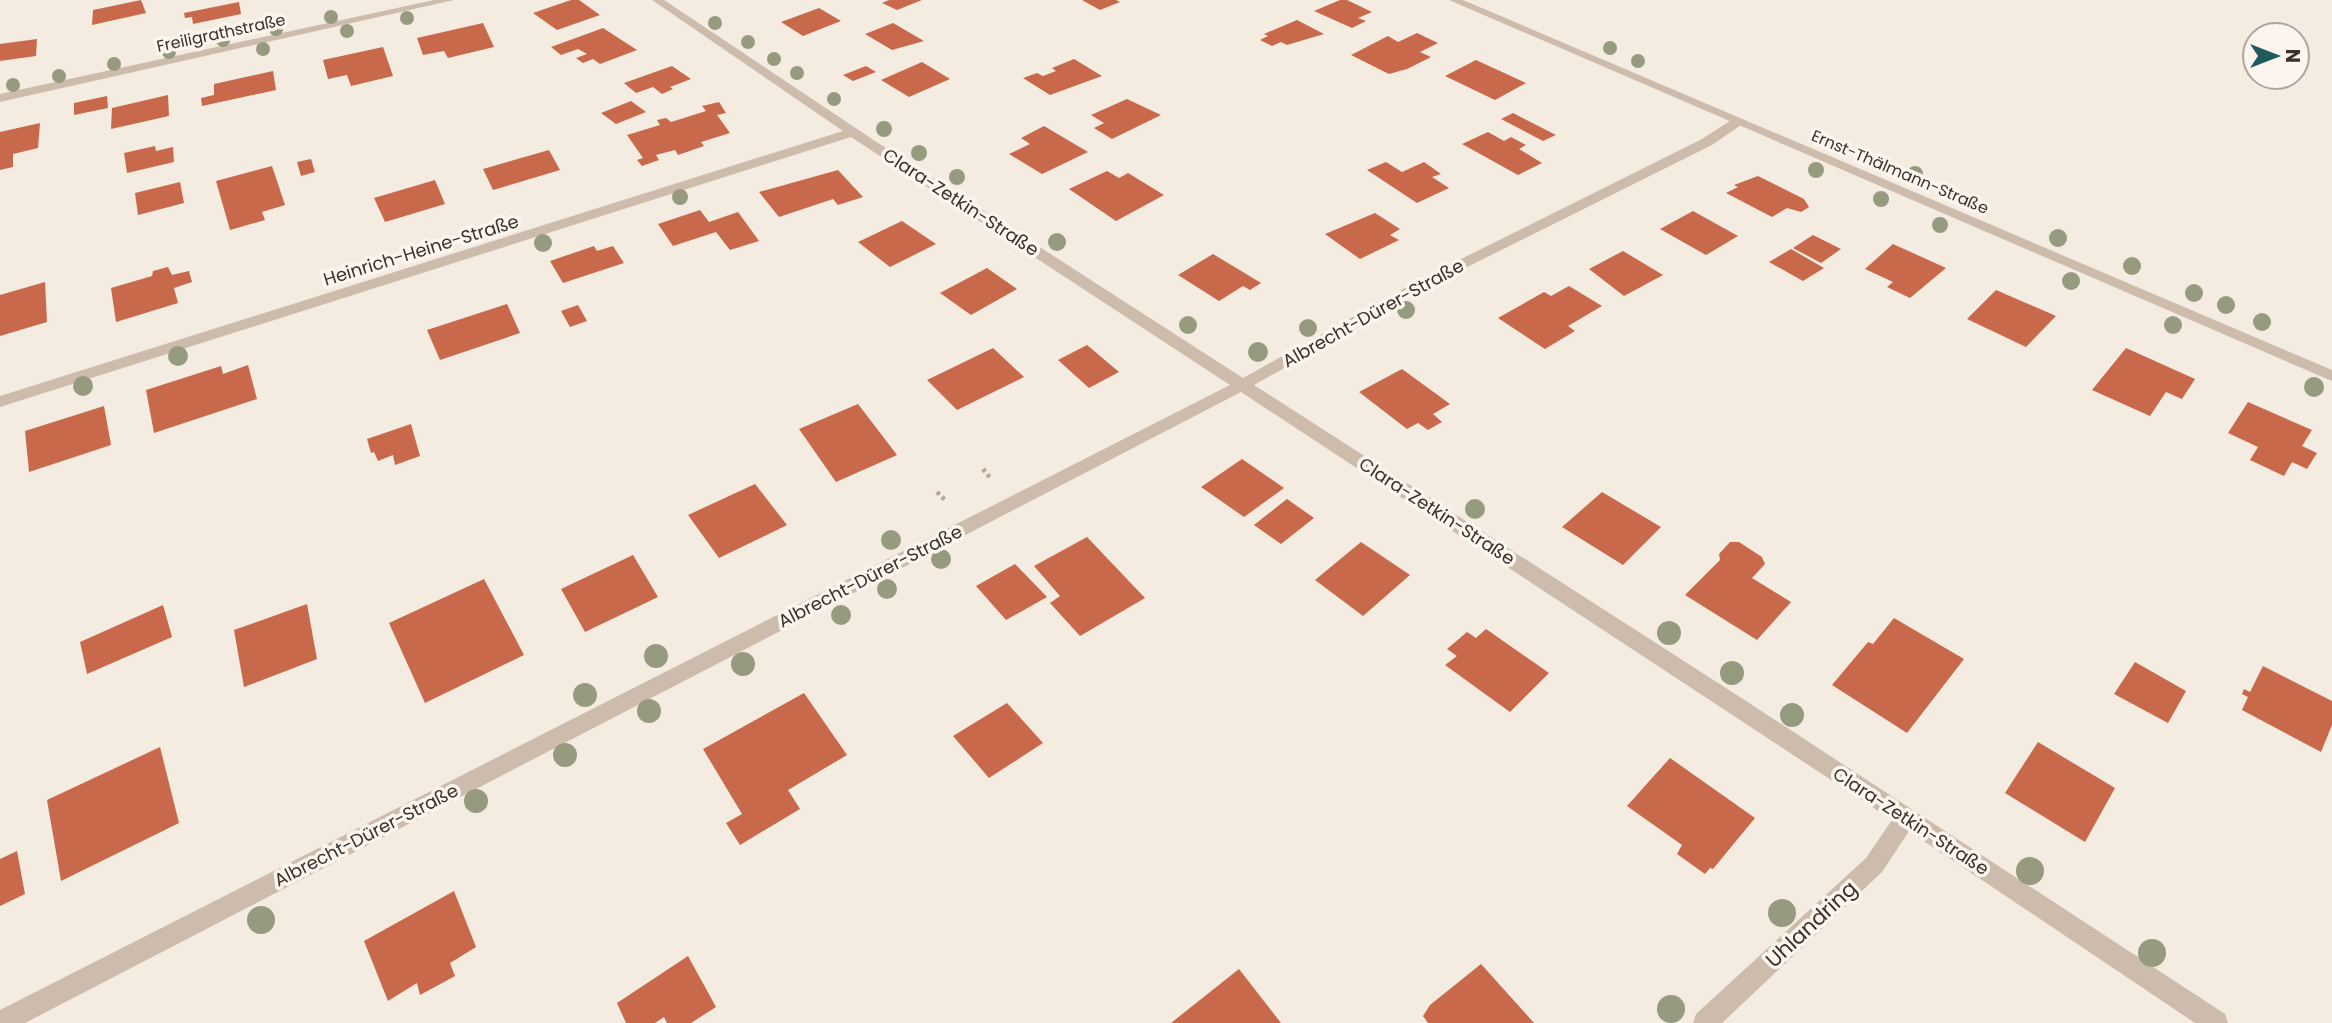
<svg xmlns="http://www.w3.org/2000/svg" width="2332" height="1023" viewBox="0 0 2332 1023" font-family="Poppins,sans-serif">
<rect width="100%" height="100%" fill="#f4ebe1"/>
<g fill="#c8694b">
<path d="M141,0L146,13L92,25L93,10Z"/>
<path d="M571,0H579L600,15L557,30L533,13Z"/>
<path d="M889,0H922L897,10L882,3Z"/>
<path d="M1082,0H1116L1120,2L1100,10Z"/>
<path d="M1340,0H1347L1372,12L1358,18L1366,21L1352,28L1314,11Z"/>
<path d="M239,2L241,14L193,24L192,17L185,18L184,13Z"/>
<path d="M819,8L841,21L803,36L781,22Z"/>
<path d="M1297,20L1324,34L1287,45L1281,42L1272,46L1260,40L1268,36L1264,34Z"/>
<path d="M483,23L494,47L448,58L444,51L423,55L417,38Z"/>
<path d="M893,23L924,41L892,50L865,34Z"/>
<path d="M603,28L637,50L600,64L593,59L583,63L576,58L587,54L578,49L561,55L551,47Z"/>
<path d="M1417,33L1438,43L1420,52L1431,57L1407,69L1389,74L1351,55L1388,36L1398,42Z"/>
<path d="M37,39L36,56L0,61V44Z"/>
<path d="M383,47L393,76L351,86L347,75L328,79L323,60Z"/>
<path d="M1074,59L1102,76L1050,95L1023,78L1037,73L1043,76L1056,71L1052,68Z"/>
<path d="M1476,60L1526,83L1495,100L1445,76Z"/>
<path d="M922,62L950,79L909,97L881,80Z"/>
<path d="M672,66L691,79L670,87L673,89L662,94L653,87L636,93L624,83Z"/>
<path d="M866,66L876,72L853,81L843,75Z"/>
<path d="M273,71L276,90L202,106L201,98L214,95V84Z"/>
<path d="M168,95L169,116L111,129L112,108Z"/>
<path d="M107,96L108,108L74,115V103Z"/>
<path d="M1127,99L1161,115L1112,139L1094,128L1104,123L1091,115Z"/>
<path d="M631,101L646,112L616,124L601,113Z"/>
<path d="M719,102L726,113L717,115L730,133L701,142L704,146L678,155L675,150L656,155L659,160L642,166L637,160L643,158L627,135L660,125L657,120L666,118L671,122L706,111L702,106Z"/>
<path d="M1513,113L1556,135L1543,141L1501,119Z"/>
<path d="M40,123L38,148L13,154V167L0,170V132Z"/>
<path d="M1044,126L1088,152L1042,174L1009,154L1030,144L1021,138Z"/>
<path d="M1488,132L1504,141L1511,137L1526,145L1519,149L1542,163L1518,175L1462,144Z"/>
<path d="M155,146L156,151L173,147L174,162L127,173L124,153Z"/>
<path d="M549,150L560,170L493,190L483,169Z"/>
<path d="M311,159L315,172L301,176L297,162Z"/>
<path d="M1386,162L1402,172L1424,162L1441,174L1432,177L1449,188L1417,203L1367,170Z"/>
<path d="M272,166L285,205L262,212L265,220L230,230L216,181Z"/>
<path d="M838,170L863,197L838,205L833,199L779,217L759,192Z"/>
<path d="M1107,171L1119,178L1128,173L1164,195L1116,221L1069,189Z"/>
<path d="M1758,176L1804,199L1809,207L1801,212L1787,208L1772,217L1726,193L1738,187L1734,185Z"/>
<path d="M435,180L445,204L385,222L374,198Z"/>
<path d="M180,182L184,203L138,215L135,193Z"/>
<path d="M700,210L709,222L738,212L759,241L730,250L716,232L673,246L658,224Z"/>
<path d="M1693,211L1738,236L1706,255L1660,229Z"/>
<path d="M1375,213L1400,229L1390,235L1399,240L1360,259L1325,234Z"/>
<path d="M902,221L936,244L890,267L858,242Z"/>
<path d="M1813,235L1841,249L1821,263L1793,248Z"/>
<path d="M1893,244L1946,268L1910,298L1887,287L1893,282L1865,269Z"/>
<path d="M594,246L597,251L613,246L624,263L563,283L550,261Z"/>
<path d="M1791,249L1824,268L1803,281L1769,262Z"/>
<path d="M1623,251L1663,275L1624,296L1589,269Z"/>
<path d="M1213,254L1261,283L1250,290L1243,286L1219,301L1178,275Z"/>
<path d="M168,267L172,275L189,271L192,282L174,288L178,303L116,322L111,288L152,276L153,271Z"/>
<path d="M987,268L1017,289L971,315L940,293Z"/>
<path d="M45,282L47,322L0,336V295Z"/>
<path d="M1569,286L1602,306L1568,326L1575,331L1545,349L1498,318L1544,292L1551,296Z"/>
<path d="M1996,290L2056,316L2026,347L1967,319Z"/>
<path d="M507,304L520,333L440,360L427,330Z"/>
<path d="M578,305L587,321L570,327L561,311Z"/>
<path d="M1087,345L1119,372L1089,388L1058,360Z"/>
<path d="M993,348L1024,377L957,410L927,380Z"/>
<path d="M2126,348L2195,379L2182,399L2166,392L2150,416L2092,390Z"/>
<path d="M248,365L257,399L154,433L146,390L221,366L223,374Z"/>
<path d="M1402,369L1450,404L1433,414L1442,422L1428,430L1418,423L1407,429L1359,392Z"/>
<path d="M2248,402L2312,430L2302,446L2317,453L2307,469L2292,462L2284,476L2250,460L2258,447L2228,433Z"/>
<path d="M858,404L897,455L836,482L799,429Z"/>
<path d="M104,406L111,445L29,472L25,431Z"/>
<path d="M411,424L420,456L395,465L393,455L378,461L374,452L371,453L367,439Z"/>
<path d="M1242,459L1284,488L1244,517L1201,487Z"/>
<path d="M755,484L787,525L719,558L688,515Z"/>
<path d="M1602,492L1661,527L1623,565L1562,527Z"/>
<path d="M1287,499L1314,518L1281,544L1254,525Z"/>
<path d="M1087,537L1145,598L1080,636L1050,603L1060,596L1034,566Z"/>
<path d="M1361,542L1410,575L1363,616L1315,580Z"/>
<path d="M1730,542H1739L1762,557L1765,564L1752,578L1791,602L1757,640L1685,595L1720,560L1719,554Z"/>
<path d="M633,555L658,597L585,632L561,589Z"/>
<path d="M1015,564L1047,597L1006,620L976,586Z"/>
<path d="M484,579L524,655L425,703L389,623Z"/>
<path d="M307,604L317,659L244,687L234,630Z"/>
<path d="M163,605L172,637L87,674L80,642Z"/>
<path d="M1894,618L1964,659L1907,733L1832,685L1868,642L1873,644Z"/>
<path d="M1486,629L1549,673L1510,712L1445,665L1457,656L1447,649L1467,632L1476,638Z"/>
<path d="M2135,662L2186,691L2168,723L2114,694Z"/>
<path d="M2263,666L2332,701V725L2321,752L2242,710L2248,697L2242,694L2244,689L2250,692Z"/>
<path d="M804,693L847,755L788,790L800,809L740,845L726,823L742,814L703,749Z"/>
<path d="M1007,703L1043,743L989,778L953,736Z"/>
<path d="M2038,742L2115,788L2085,842L2005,793Z"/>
<path d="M160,747L179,823L61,881L47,800Z"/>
<path d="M1670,758L1755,818L1713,869L1710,868L1705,874L1677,854L1682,845L1627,806Z"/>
<path d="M17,851L25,894L0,906V859Z"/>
<path d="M454,891L476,947L450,963L455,976L420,995L417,983L388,1001L364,941Z"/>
<path d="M688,956L716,1007L691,1023H667L664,1017L655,1023H626L617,1003Z"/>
<path d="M1481,964L1534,1023H1428L1423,1016L1430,1005Z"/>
<path d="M1239,969L1281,1023H1171Z"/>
</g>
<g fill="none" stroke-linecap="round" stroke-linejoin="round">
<g stroke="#b9a596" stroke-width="4.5" stroke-dasharray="3.5 3.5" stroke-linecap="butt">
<path d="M983,469L991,479"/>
<path d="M937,492L946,501"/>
</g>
<path fill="#cdbbac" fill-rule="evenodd" d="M652,0H664L875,141L1243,378L1423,278L1702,139L1733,119H1741V125L1712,145L1433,284L1254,385L1743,699L2225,1014L2228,1023H2195L1909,831L1882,872L1722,1023H1693L1696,1014L1866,858L1892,820L1241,392L25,1023H0V1010L1230,385L851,137L0,407V396L843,131Z"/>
<g fill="#cdbbac" fill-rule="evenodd">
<path d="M434,0H454L0,102V94Z"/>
<path d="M1449,0H1463L2332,370V381Z"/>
</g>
</g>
<g fill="#969b7f">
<circle cx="331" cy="17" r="7"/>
<circle cx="407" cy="18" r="7"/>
<circle cx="715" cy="23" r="7"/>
<circle cx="276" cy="29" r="7"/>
<circle cx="347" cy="31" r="7"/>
<circle cx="223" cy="40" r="7"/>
<circle cx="748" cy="42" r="7"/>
<circle cx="1610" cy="48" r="7"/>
<circle cx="263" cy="49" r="7"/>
<circle cx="169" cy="52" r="7"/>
<circle cx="774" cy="59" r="7"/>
<circle cx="1638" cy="61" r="7"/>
<circle cx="114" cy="64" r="7"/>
<circle cx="797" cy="73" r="7"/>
<circle cx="59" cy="76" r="7"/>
<circle cx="13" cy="85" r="7"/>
<circle cx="834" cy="99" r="7"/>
<circle cx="884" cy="129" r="8"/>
<circle cx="919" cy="153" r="8"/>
<circle cx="1816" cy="170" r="8"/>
<circle cx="1915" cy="174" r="8"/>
<circle cx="957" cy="177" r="8"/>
<circle cx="680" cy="197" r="8"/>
<circle cx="1881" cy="199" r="8"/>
<circle cx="1940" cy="225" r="8"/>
<circle cx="2058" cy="238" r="9"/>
<circle cx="1057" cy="242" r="9"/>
<circle cx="543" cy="243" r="9"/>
<circle cx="2132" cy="266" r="9"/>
<circle cx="2071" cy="281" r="9"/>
<circle cx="2194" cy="293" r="9"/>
<circle cx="2226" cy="305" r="9"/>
<circle cx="1406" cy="310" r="9"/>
<circle cx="2262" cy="322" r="9"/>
<circle cx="1188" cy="325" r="9"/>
<circle cx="2173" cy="325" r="9"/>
<circle cx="1308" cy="328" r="9"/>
<circle cx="1258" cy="352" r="10"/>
<circle cx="178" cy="356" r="10"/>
<circle cx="83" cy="386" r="10"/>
<circle cx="2314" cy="387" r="10"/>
<circle cx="1475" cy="509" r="10"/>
<circle cx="891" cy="540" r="10"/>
<circle cx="941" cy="559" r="10"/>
<circle cx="887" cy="589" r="10"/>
<circle cx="841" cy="615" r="10"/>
<circle cx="1669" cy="633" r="12"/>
<circle cx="656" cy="656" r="12"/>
<circle cx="743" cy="664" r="12"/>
<circle cx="1732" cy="673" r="12"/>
<circle cx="585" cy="695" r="12"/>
<circle cx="649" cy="711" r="12"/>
<circle cx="1792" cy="715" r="12"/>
<circle cx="565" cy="755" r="12"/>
<circle cx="476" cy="801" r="12"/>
<circle cx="2030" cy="871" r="14"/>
<circle cx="1782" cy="913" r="14"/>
<circle cx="261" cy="920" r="14"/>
<circle cx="2152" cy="953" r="14"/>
<circle cx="1671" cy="1009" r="14"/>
</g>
<g text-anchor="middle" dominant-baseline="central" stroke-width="7" stroke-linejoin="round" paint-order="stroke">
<g font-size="16" fill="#3b302b" stroke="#fbf5ee">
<text transform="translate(221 33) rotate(-12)">Freiligrathstraße</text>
<text transform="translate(1900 172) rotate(23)">Ernst-Thälmann-Straße</text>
</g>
<g font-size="18" fill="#3b302b" stroke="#fbf5ee">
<text transform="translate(961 202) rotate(33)">Clara-Zetkin-Straße</text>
<text transform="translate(421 250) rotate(-17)">Heinrich-Heine-Straße</text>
<text transform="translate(1373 313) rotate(-29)">Albrecht-Dürer-Straße</text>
<text transform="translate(1437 511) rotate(33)">Clara-Zetkin-Straße</text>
<text transform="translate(870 576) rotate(-27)">Albrecht-Dürer-Straße</text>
<text transform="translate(1911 821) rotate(33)">Clara-Zetkin-Straße</text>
<text transform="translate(366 835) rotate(-27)">Albrecht-Dürer-Straße</text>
</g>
<g font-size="21" fill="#3b302b" stroke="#fbf5ee">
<text transform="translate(1811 924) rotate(-43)">Uhlandring</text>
</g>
</g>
<g transform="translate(2276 56) rotate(90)"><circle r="33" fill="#fbf5ee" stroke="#aea6a0" stroke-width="2"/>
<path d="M0-5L12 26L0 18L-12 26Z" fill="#1f5a5e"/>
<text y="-10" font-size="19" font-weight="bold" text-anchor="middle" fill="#3b302b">N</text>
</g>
</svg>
